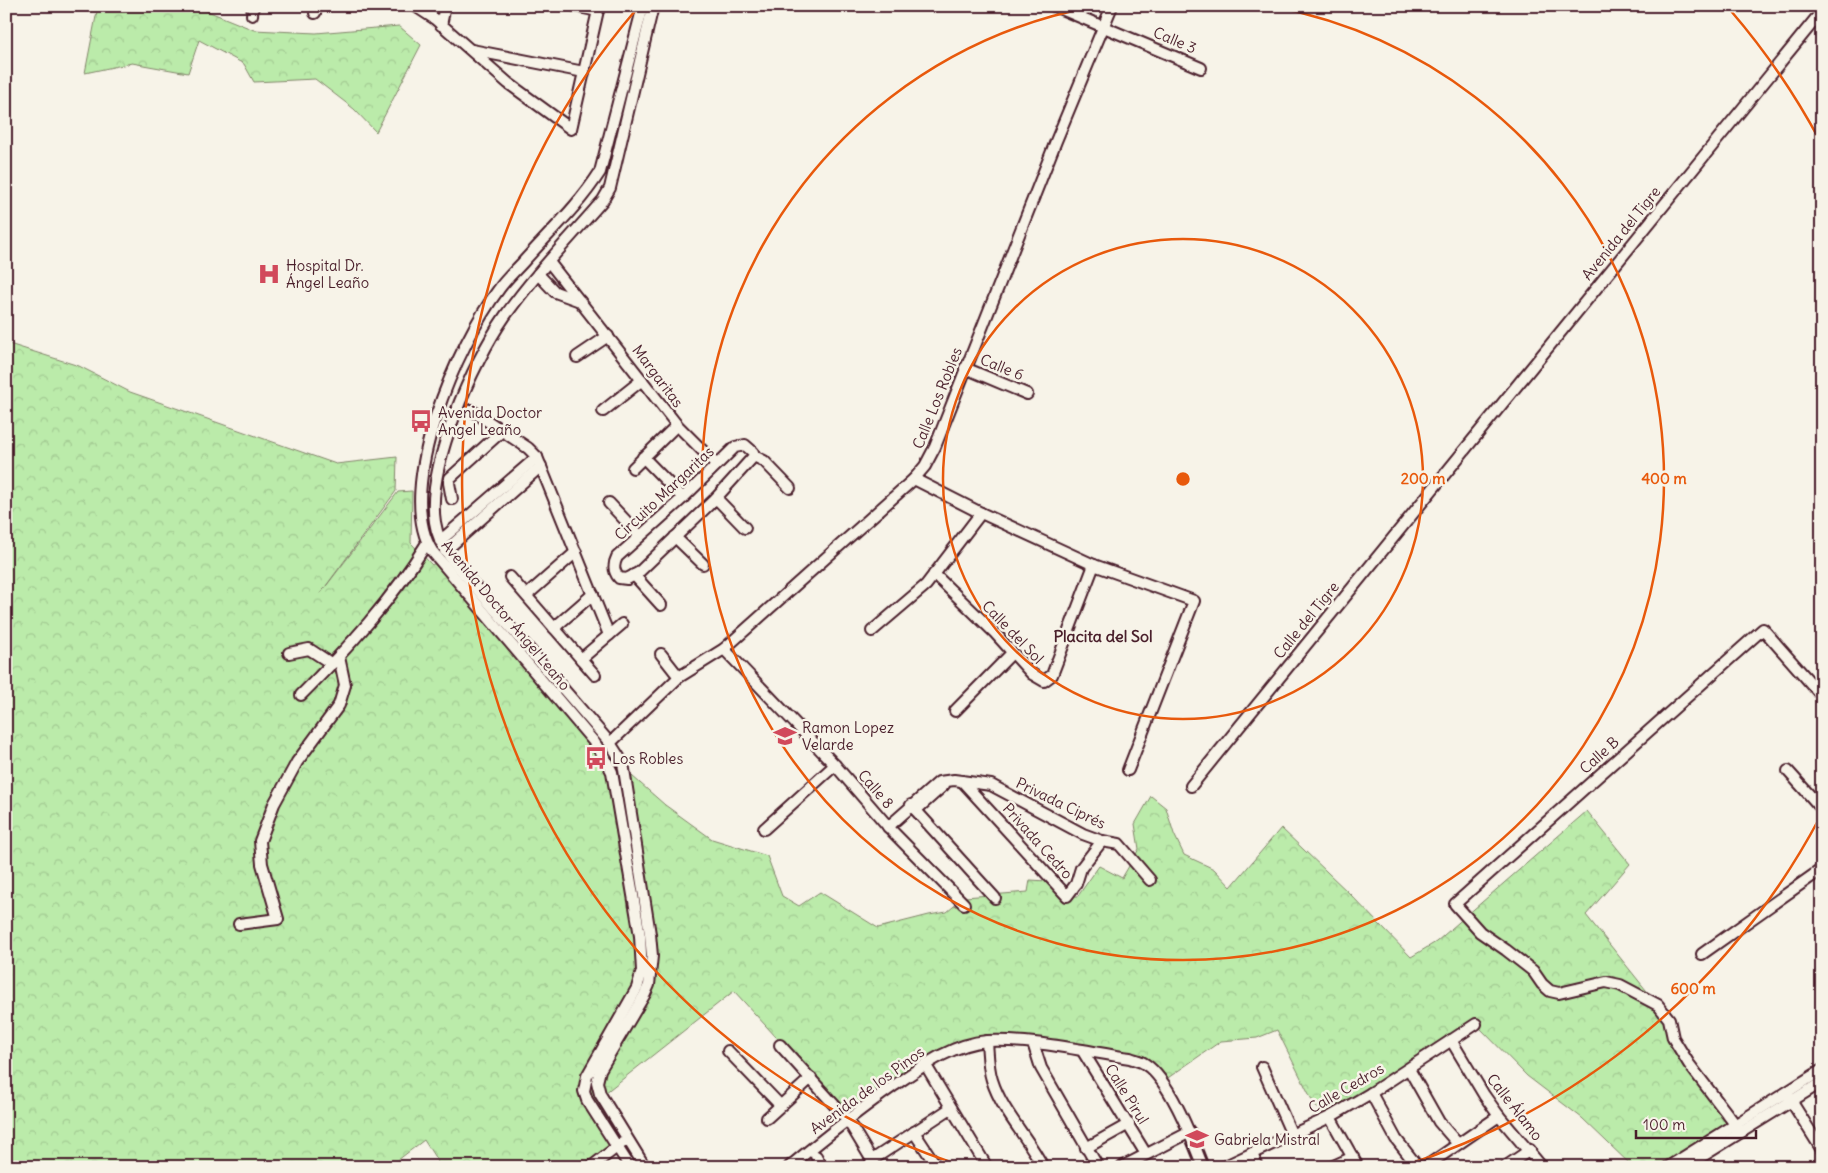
<svg xmlns="http://www.w3.org/2000/svg" width="1828" height="1173" viewBox="0 0 1828 1173" font-family="Delius,sans-serif">
<defs>
<pattern id="forest-crowns" width="20" height="18" patternUnits="userSpaceOnUse" patternTransform="scale(1.25)"><rect width="20" height="18" fill="#bbebaa"/><path d="M2 6a3 3 0 1 1 6 0M12 15a3 3 0 1 1 6 0" fill="none" stroke="#a2c992"/></pattern>
</defs>
<rect width="100%" height="100%" fill="#f7f3e8"/>
<filter id="ink" filterUnits="userSpaceOnUse"><feTurbulence type="fractalNoise" baseFrequency=".02" numOctaves="2"/><feDisplacementMap in="SourceGraphic" scale="10" xChannelSelector="R" yChannelSelector="G"/><feConvolveMatrix kernelMatrix="1 2 1 2 8 2 1 2 1" color-interpolation-filters="sRGB"/></filter>
<g filter="url(#ink)">
<g fill="url(#forest-crowns)" stroke="#82856a">
<path d="M98,6H195L254,30L316,33L399,26L421,45L376,132L354,109L315,79L254,82L244,64L199,40L188,73L132,63L85,73Z"/>
<path d="M6,343L79,366L130,392L336,464L397,457L396,491L320,594L398,492L412,491L411,543L432,565L435,563L509,649L599,747L665,805L712,839L767,856L782,896L799,906L820,892L878,928L929,915L947,912L965,897L1028,892L1030,880L1047,881L1064,896H1078L1099,866L1122,878L1139,849L1135,824L1151,796L1166,808L1174,834L1184,855L1214,869L1231,887L1281,828L1350,894L1411,957L1436,942L1587,811L1630,864L1586,915L1658,1005L1673,1038L1736,1124L1668,1167H1633L1582,1118L1527,1076L1476,1024L1330,1117L1315,1106L1277,1030L1257,1038L1221,1041L1162,1082L1141,1062L1033,1043L962,1047L847,1119L808,1072L734,991L605,1093L628,1138L589,1167H441L424,1140L389,1167H6Z"/>
</g>
<g fill="none" stroke-linecap="round" stroke-linejoin="round">
<defs>
<g id="minor">
<path d="M415,6L435,19L508,83L571,129L599,6"/>
<path d="M574,6L598,11"/>
<path d="M1054,6L1201,68"/>
<path d="M315,13L317,6"/>
<path d="M252,15L253,6"/>
<path d="M441,25L445,6"/>
<path d="M472,50L584,72"/>
<path d="M549,262L677,425L716,464"/>
<path d="M538,274L555,292L580,301"/>
<path d="M577,357L608,336"/>
<path d="M965,368L1027,394"/>
<path d="M471,410L528,448L537,457L609,635"/>
<path d="M603,411L642,380"/>
<path d="M754,456L716,498L638,573L627,579L619,578C613,571 613,565 617,557L683,498L735,447L745,445L753,452L754,456L764,461L790,488"/>
<path d="M643,457L683,498"/>
<path d="M633,468L677,425"/>
<path d="M914,479L981,513L1094,565L1194,601L1128,770"/>
<path d="M716,498L745,528"/>
<path d="M452,499L449,483L450,478L502,431"/>
<path d="M609,503L640,536"/>
<path d="M675,537L703,564"/>
<path d="M440,541L537,457"/>
<path d="M445,551L541,466"/>
<path d="M934,574L995,633L1032,674L1044,681L1052,675L1094,565"/>
<path d="M634,575L661,605"/>
<path d="M510,577L595,675"/>
<path d="M527,595L576,552"/>
<path d="M554,628L593,594"/>
<path d="M872,631L926,585L981,513"/>
<path d="M724,649L835,765L892,831L964,904"/>
<path d="M289,653L309,649L332,664"/>
<path d="M661,654L679,677"/>
<path d="M581,659L622,624"/>
<path d="M301,695C348,648 392,600 427,543"/>
<path d="M955,711L1012,653"/>
<path d="M610,743L679,677L724,649L914,479L925,466L935,447L1056,141L1112,6"/>
<path d="M1788,771L1822,809"/>
<path d="M962,781L1067,896L1076,884L1081,868L1102,841"/>
<path d="M1191,786L1822,11"/>
<path d="M911,805L995,898"/>
<path d="M916,810L944,785"/>
<path d="M888,827L939,782L954,780L991,785L1083,834L1102,841L1119,844L1150,880"/>
<path d="M764,829L835,765"/>
<path d="M239,924L278,919L262,864L260,841L274,804L297,762L339,705L345,685L339,657"/>
<path d="M1702,954L1822,869"/>
<path d="M1451,1040L1484,1095L1499,1116L1542,1167"/>
<path d="M987,1041C988,1054 988,1068 992,1080C1002,1112 1028,1137 1043,1167"/>
<path d="M1033,1043L1041,1068L1098,1167"/>
<path d="M780,1045L847,1119L876,1167"/>
<path d="M1082,1050L1146,1154"/>
<path d="M728,1051L780,1105"/>
<path d="M925,1064L987,1167"/>
<path d="M1262,1067L1292,1135"/>
<path d="M1409,1069L1439,1122L1458,1144"/>
<path d="M1371,1093L1396,1139L1418,1167"/>
<path d="M1788,1096L1822,1150"/>
<path d="M1330,1117L1358,1167"/>
<path d="M767,1118L811,1078"/>
<path d="M914,1132L937,1167"/>
<path d="M1741,1132L1689,1064L1673,1038L1669,1019L1658,1005L1620,985L1606,982L1559,993L1550,991L1542,984L1533,971L1506,950L1480,932L1455,904L1763,629L1822,696"/>
<path d="M1086,1148L1129,1124"/>
<path d="M1252,1153L1257,1167"/>
<path d="M816,1156L822,1167"/>
<path d="M872,1160L951,1108"/>
<path d="M591,1167L622,1143"/>
<path d="M630,1167L587,1100L584,1091L587,1076L637,988L642,971L640,936L612,772L606,760L594,742L432,551C393,488 459,342 499,289C506,279 516,270 524,261C550,232 579,205 600,172L643,6"/>
<path d="M645,1167L600,1094L597,1082L600,1070L645,994L649,985L652,956L650,934L623,763L610,743L452,560C444,549 437,537 435,522C426,466 473,362 505,316C534,275 570,238 603,200L610,188L653,6"/>
<path d="M789,1167C823,1139 856,1112 892,1087C920,1068 951,1044 987,1041C1034,1039 1084,1051 1130,1058C1135,1060 1141,1061 1145,1064C1170,1080 1192,1139 1203,1167"/>
<path d="M1122,1167L1190,1132"/>
<path d="M1223,1167L1330,1117L1371,1093L1476,1024"/>
<path d="M1331,1167L1353,1157"/>
<path d="M1425,1167L1499,1116"/>
<path d="M1505,1167L1530,1150"/>
<path d="M1668,1167L1822,1070"/>
<path d="M1685,1167L1822,1082"/>
</g>
</defs>
<use href="#minor" stroke="#4a1f2b" stroke-width="14"/>
<use href="#minor" stroke="#f7f3e8" stroke-width="10"/>
</g>
</g>
<g fill="none" stroke="#e8590c" stroke-width="2.5">
<circle cx="1183" cy="479" r="240"/>
<path d="M1275 7A481 481 0 1 1 1091 7"/>
<path d="M1820 817A721 721 0 0 1 1400 1167M966 1167A721 721 0 0 1 635 11M1731 11A721 721 0 0 1 1820 141"/>
</g>
<defs>
<symbol id="hospital-bare" viewBox="-9 -9 18 18"><path d="M-5-5h3v3.5h4V-5h3V5h-3V1.5h-4V5h-3Z" fill="#d1495b" stroke="#f7f3e8" stroke-width="2.5" paint-order="stroke"/></symbol>
<symbol id="bus-bare" viewBox="-9 -9 18 18"><path d="M-5-6H5V4H4V6H2V4H-2V6H-4V4H-5ZM-3.5-4V0h7V-4ZM-3.5 1.2v1.5H-2V1.2ZM2 1.2v1.5H3.5V1.2Z" fill="#d1495b" stroke="#f7f3e8" stroke-width="2.5" paint-order="stroke"/></symbol>
<symbol id="school-bare" viewBox="-9 -9 18 18"><path d="M0-5L7-2L0 1L-7-2ZM-4 1L0 2.5L4 1V4Q0 6-4 4Z" fill="#d1495b" stroke="#f7f3e8" stroke-width="2.5" paint-order="stroke"/></symbol>
</defs>
<g fill-rule="evenodd">
<use href="#hospital-bare" x="253" y="258" width="32" height="32"/>
<use href="#bus-bare" x="405" y="405" width="32" height="32"/>
<use href="#school-bare" x="769" y="720" width="32" height="32"/>
<use href="#bus-bare" x="580" y="742" width="32" height="32"/>
<use href="#school-bare" x="1181" y="1123" width="32" height="32"/>
</g>
<g text-anchor="middle" dominant-baseline="central" stroke-width="5" stroke-linejoin="round" paint-order="stroke">
<g font-size="15" fill="#4a1f2b" stroke="#f7f3e8">
<text transform="translate(1175 40) rotate(23)">Calle 3</text>
<text transform="translate(1621 233) rotate(-51)">Avenida del Tigre</text>
<text transform="translate(1002 367) rotate(22)">Calle 6</text>
<text transform="translate(658 376) rotate(53)">Margaritas</text>
<text transform="translate(937 398) rotate(-68)">Calle Los Robles</text>
<text transform="translate(664 493) rotate(-43)">Circuito Margaritas</text>
<text transform="translate(506 615) rotate(50)">Avenida Doctor Ángel Leaño</text>
<text transform="translate(1306 620) rotate(-51)">Calle del Tigre</text>
<text transform="translate(1013 632) rotate(46)">Calle del Sol</text>
<text transform="translate(1599 755) rotate(-42)">Calle B</text>
<text transform="translate(876 789) rotate(49)">Calle 8</text>
<text transform="translate(1061 803) rotate(26)">Privada Ciprés</text>
<text transform="translate(1038 841) rotate(48)">Privada Cedro</text>
<text transform="translate(1346 1088) rotate(-30)">Calle Cedros</text>
<text transform="translate(867 1090) rotate(-36)">Avenida de los Pinos</text>
<text transform="translate(1127 1094) rotate(58)">Calle Pirul</text>
<text transform="translate(1515 1107) rotate(52)">Calle Álamo</text>
</g>
<g font-size="15" fill="#4a1f2b" stroke="#f7f3e8" text-anchor="start">
<text x="286" y="265">Hospital Dr.<tspan x="286" dy="17">Ángel Leaño</tspan></text>
<text x="438" y="412">Avenida Doctor<tspan x="438" dy="17">Angel Leaño</tspan></text>
<text x="802" y="727">Ramon Lopez<tspan x="802" dy="17">Velarde</tspan></text>
<text x="612" y="758">Los Robles</text>
<text x="1214" y="1139">Gabriela Mistral</text>
</g>
<g font-size="16" font-weight="bold" fill="#4a1f2b" stroke="#f7f3e8">
<text x="1103" y="636">Placita del Sol</text>
</g>
</g>
<circle cx="1183" cy="479" r="8" fill="#e8590c" stroke="#f7f3e8" stroke-width="2.5"/>
<g font-size="15" text-anchor="middle" font-weight="bold" fill="#e8590c" stroke="#f7f3e8" stroke-width="5" stroke-linejoin="round" paint-order="stroke">
<text x="1423" y="484">200 m</text>
<text x="1664" y="484">400 m</text>
<text x="1693" y="994">600 m</text>
</g>
<rect width="1828" height="1173" fill="none" stroke="#f7f3e8" stroke-width="25"/>
<rect x="12" y="12" width="1803" height="1148" fill="none" stroke="#4a1f2b" stroke-width="2" filter="url(#ink)"/>
<path d="M1636 1130v8h120v-8" fill="none" stroke="#4a1f2b" stroke-width="2.5"/>
<text x="1643" y="1130" font-size="15" fill="#4a1f2b" stroke="#f7f3e8" stroke-width="4" paint-order="stroke">100 m</text>
</svg>
